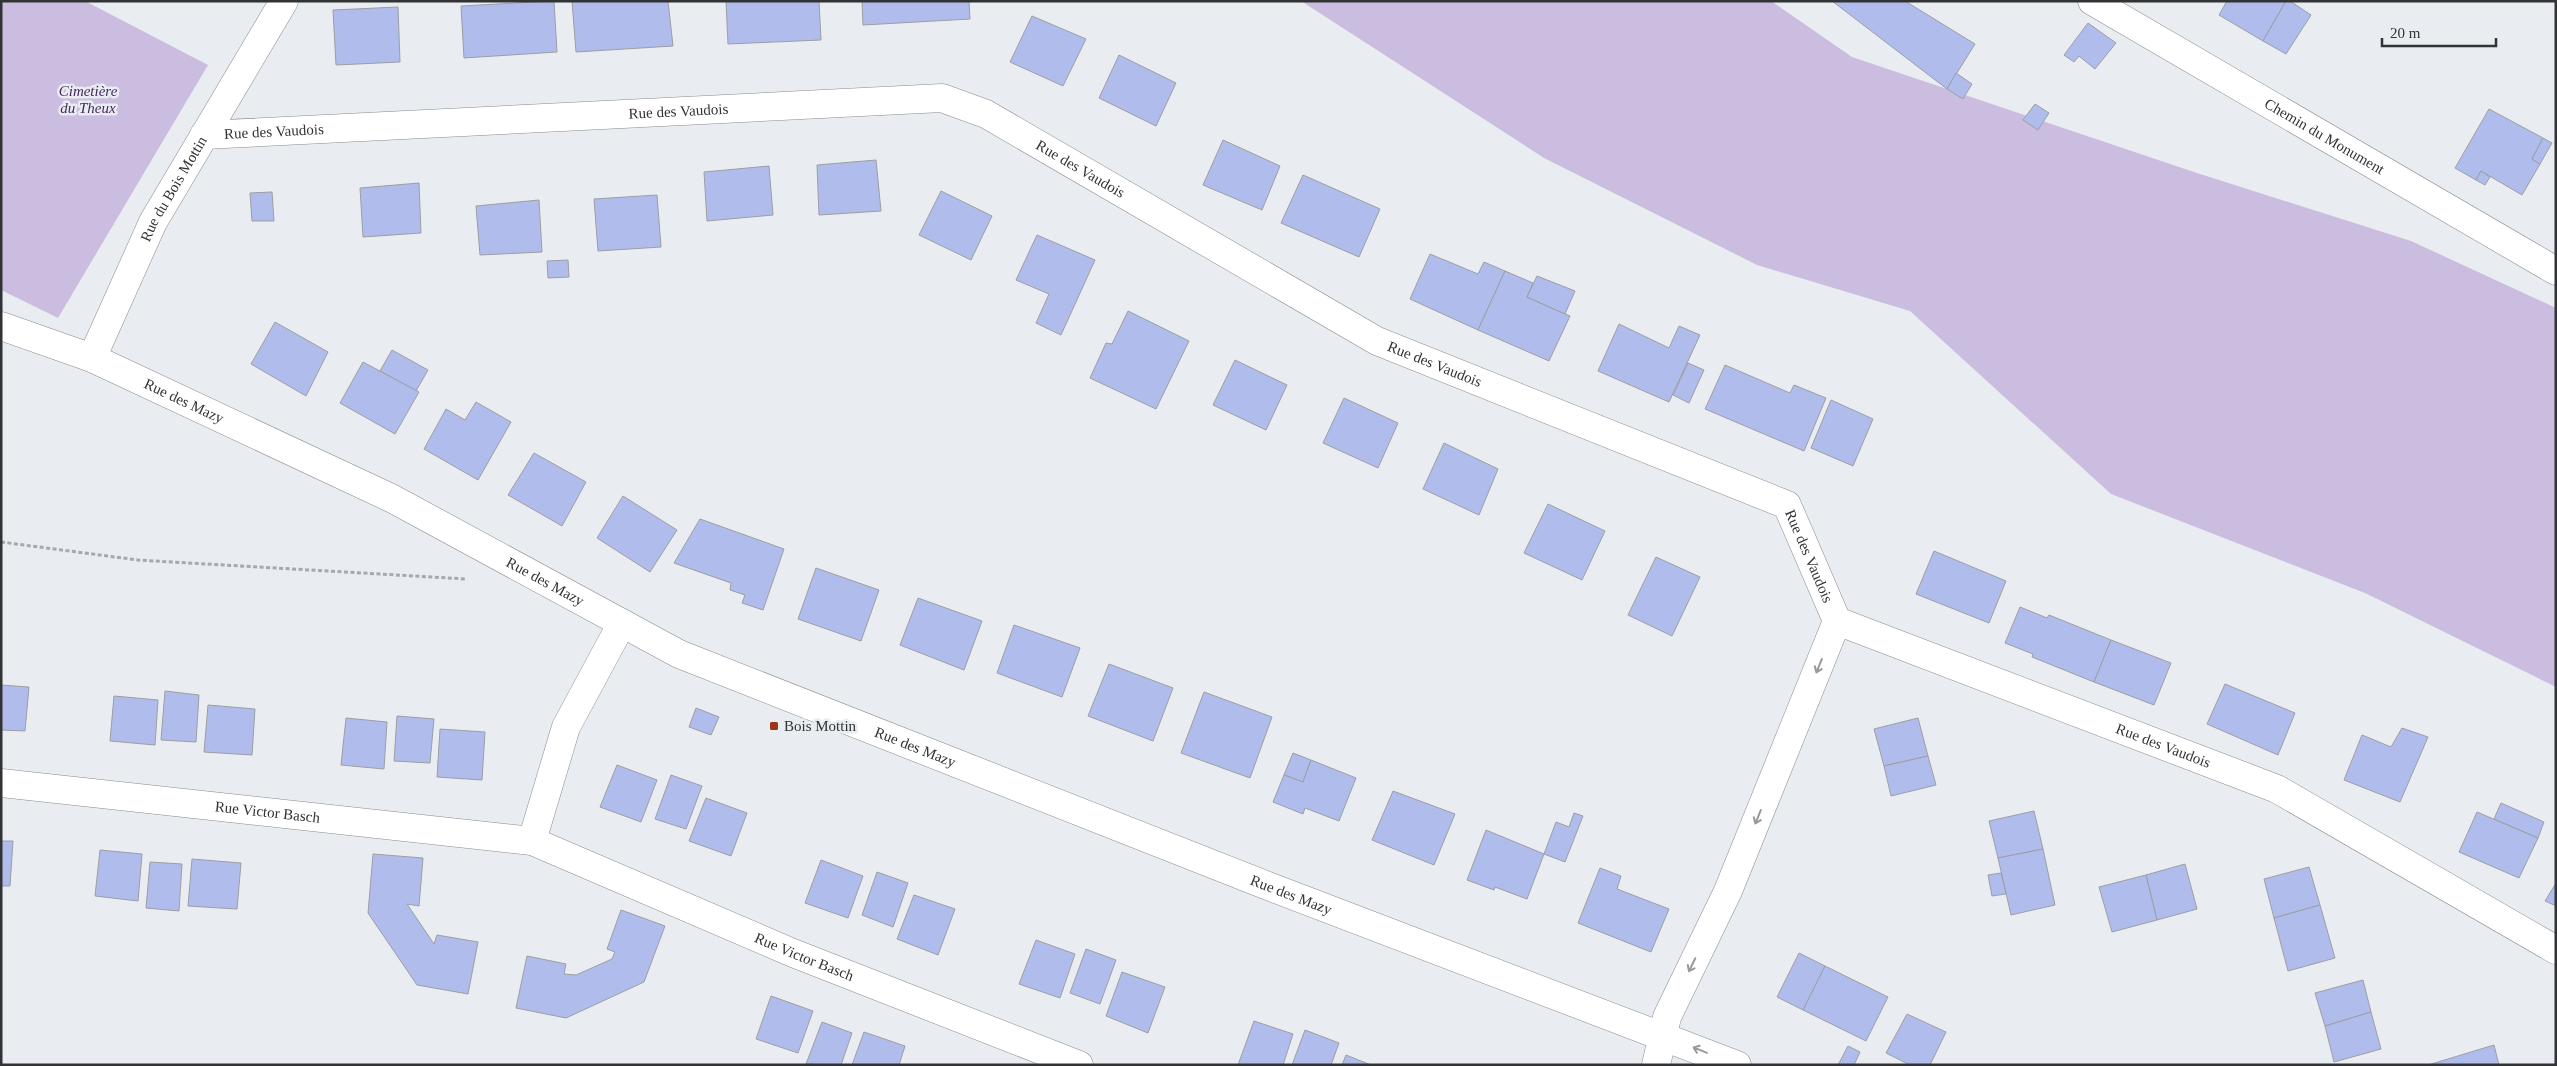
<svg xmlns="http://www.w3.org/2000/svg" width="2557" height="1066" viewBox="0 0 2557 1066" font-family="Georgia,serif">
<rect width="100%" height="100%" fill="#e9edf1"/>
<g fill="#cbbddf">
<path d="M1,1H85L208,65L58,318L1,290Z"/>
<path d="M1301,1H1771L1852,57L2197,173L2411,241L2556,308V687L2365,593L2111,494L1910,311L1757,265L1544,158Z"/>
</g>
<g fill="#b0bdec" stroke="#9c9ea2">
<path d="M554,1L557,52L464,58L461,6Z"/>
<path d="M572,1H668L673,46L576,52Z"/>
<path d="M726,1H819L821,40L728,44Z"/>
<path d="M862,1H969L970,19L863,25Z"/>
<path d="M1832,1H1905L1975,44L1947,89Z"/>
<path d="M2227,1H2286L2263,41L2219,15Z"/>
<path d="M2286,1H2290L2311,15L2286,54L2263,41Z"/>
<path d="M398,7L400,62L336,65L333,10Z"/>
<path d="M1032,16L1086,39L1063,86L1010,62Z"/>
<path d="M2088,23L2116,43L2095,69L2079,56L2074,62L2064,55Z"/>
<path d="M1119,55L1176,83L1156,126L1099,98Z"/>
<path d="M1956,73L1972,84L1963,99L1947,89Z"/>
<path d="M2035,104L2049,113L2038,130L2023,120Z"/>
<path d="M2489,109L2543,138L2532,159L2540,164L2522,195L2481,171L2476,180L2455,168Z"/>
<path d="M2543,138L2552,143L2540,164L2532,159Z"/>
<path d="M1223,140L1280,166L1262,210L1203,185Z"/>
<path d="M876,160L881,211L819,215L817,165Z"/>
<path d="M769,166L773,215L707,221L704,172Z"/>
<path d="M2481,171L2490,177L2485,185L2476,180Z"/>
<path d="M1303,175L1380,209L1359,257L1281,223Z"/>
<path d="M419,183L421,233L363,237L360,188Z"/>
<path d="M941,191L992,216L971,260L919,235Z"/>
<path d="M272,192L274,221H252L250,193Z"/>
<path d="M657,195L661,247L598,251L594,199Z"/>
<path d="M539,200L542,252L480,255L476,206Z"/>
<path d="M1037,235L1095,260L1061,335L1036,323L1049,294L1016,280Z"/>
<path d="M1430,254L1478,274L1484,262L1505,271L1478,330L1410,299Z"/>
<path d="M568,260L569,277L548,278L547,261Z"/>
<path d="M1505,271L1533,283L1527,297L1570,316L1549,361L1478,330Z"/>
<path d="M1537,276L1575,291L1565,314L1527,297Z"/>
<path d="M1128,311L1189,341L1156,409L1090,378L1106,343L1112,344Z"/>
<path d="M275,322L328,352L306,396L251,364Z"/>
<path d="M1619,324L1669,348L1679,326L1700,335L1669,402L1598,371Z"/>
<path d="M392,350L428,370L416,391L380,371Z"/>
<path d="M1235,360L1287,385L1266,430L1213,405Z"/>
<path d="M363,362L419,392L395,434L340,403Z"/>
<path d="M1688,363L1704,370L1689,403L1673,395Z"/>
<path d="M1725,365L1790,393L1794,385L1826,398L1804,451L1705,409Z"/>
<path d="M1344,398L1398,423L1378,468L1323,443Z"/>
<path d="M1831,400L1873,419L1853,466L1811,448Z"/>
<path d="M476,402L511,422L478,480L424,449L446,409L465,420Z"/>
<path d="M1444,443L1498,469L1479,515L1423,489Z"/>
<path d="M534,453L586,482L562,526L508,495Z"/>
<path d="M623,496L677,530L650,572L597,538Z"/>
<path d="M1548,504L1605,531L1582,580L1524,553Z"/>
<path d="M700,519L784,549L763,610L742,603L745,595L730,590L731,583L674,563Z"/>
<path d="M1934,551L2006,581L1989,623L1916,594Z"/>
<path d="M1656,557L1700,577L1672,636L1628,615Z"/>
<path d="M816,568L879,590L861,641L798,619Z"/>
<path d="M918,598L982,621L964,670L900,645Z"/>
<path d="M2020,607L2047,618L2049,615L2111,640L2094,682L2032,657L2033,654L2005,643Z"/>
<path d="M1014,625L1080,648L1062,697L997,673Z"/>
<path d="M2111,640L2171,663L2154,705L2094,682Z"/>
<path d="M1109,664L1173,688L1153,741L1088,716Z"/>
<path d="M2225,684L2295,713L2278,755L2207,724Z"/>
<path d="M1,685L29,687L25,731L1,730Z"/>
<path d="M165,691L199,695L196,742L161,740Z"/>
<path d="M1204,692L1272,717L1250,778L1181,753Z"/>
<path d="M114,696L158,700L155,745L110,741Z"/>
<path d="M208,705L255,709L252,755L204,752Z"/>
<path d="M696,708L719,717L711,735L689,727Z"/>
<path d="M397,716L434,719L430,763L394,761Z"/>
<path d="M346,718L387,722L384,769L341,765Z"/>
<path d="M1918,718L1928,756L1884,766L1874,729Z"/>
<path d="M2402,728L2428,737L2400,802L2344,780L2362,735L2391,747Z"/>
<path d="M440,729L485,732L482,780L437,777Z"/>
<path d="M1293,753L1311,760L1303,782L1284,775Z"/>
<path d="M1928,756L1936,785L1891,796L1884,766Z"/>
<path d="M1311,760L1356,778L1339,821L1305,808L1303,814L1273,802L1284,775L1303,782Z"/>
<path d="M617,765L657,780L641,822L600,807Z"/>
<path d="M671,775L702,786L686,829L655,819Z"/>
<path d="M1393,791L1455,814L1434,865L1372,840Z"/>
<path d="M706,798L747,813L731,856L689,841Z"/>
<path d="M2501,803L2544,822L2538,838L2494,819Z"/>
<path d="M2034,811L2043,849L1998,858L1989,821Z"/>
<path d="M2477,812L2538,838L2519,878L2459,852Z"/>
<path d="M1574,813L1583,816L1565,862L1544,854L1556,822L1569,827Z"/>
<path d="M1486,830L1544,854L1527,899L1495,887L1494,890L1467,880Z"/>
<path d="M1,841H13L10,886H1Z"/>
<path d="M2043,849L2055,905L2011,915L1998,858Z"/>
<path d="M100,850L142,854L138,901L95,896Z"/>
<path d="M373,854L423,858L419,906L407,904L434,944L437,935L478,942L468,994L417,985L368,913Z"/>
<path d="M192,859L241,863L237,909L188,906Z"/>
<path d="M821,860L863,876L848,918L805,903Z"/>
<path d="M150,862L182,864L179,911L146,908Z"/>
<path d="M2185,864L2197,909L2157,920L2146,875Z"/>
<path d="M2309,867L2320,905L2274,918L2264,879Z"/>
<path d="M1600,868L1621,876L1617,889L1669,909L1651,952L1578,923Z"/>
<path d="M877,872L908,883L893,927L862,915Z"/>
<path d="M2001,873L2006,894L1992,896L1988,875Z"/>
<path d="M2146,875L2157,920L2112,932L2099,887Z"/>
<path d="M2556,883V906L2545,901Z"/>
<path d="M914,895L955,909L938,955L897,939Z"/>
<path d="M2320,905L2335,958L2288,971L2274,918Z"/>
<path d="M621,910L665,926L644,982L566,1018L516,1008L527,956L566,964L564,974L576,975L612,959L615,952L607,949Z"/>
<path d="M1036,940L1075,954L1060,998L1019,984Z"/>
<path d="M1086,949L1116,960L1100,1004L1070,993Z"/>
<path d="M1799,953L1825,966L1803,1010L1777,997Z"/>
<path d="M1825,966L1888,997L1866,1041L1803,1010Z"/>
<path d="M1122,972L1165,987L1148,1033L1106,1016Z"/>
<path d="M2363,980L2371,1012L2325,1026L2315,993Z"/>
<path d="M771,996L813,1011L798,1053L756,1039Z"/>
<path d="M2371,1012L2381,1049L2334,1062L2325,1026Z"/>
<path d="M1907,1014L1946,1032L1930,1065H1910L1886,1053Z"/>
<path d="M1254,1021L1293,1034L1283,1065H1238Z"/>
<path d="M822,1022L852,1033L841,1065L806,1064Z"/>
<path d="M1305,1030L1339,1043L1331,1065H1292Z"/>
<path d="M864,1032L905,1046L899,1065H852Z"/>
<path d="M2494,1045L2499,1065H2428Z"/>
<path d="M1848,1046L1860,1052L1854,1065H1838Z"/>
<path d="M1346,1055L1371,1065H1342Z"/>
</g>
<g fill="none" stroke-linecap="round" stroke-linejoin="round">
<defs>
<g id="minor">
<path id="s1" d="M2092,1L2556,271"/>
<path id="s2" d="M204,135L942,98L986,114L1377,341L1787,505L1837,621L2277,789L2556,950"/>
<path id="s3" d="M1,326L92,358L393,499L679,654L1268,886L1737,1065"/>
<path id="s4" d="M92,358L153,222L284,1"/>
<path id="s5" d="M1,783L532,841L793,953L1079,1065"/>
<path d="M532,841L566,727L622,623"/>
<path d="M1656,1065L1667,1017L1728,891L1837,621"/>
</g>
</defs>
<use href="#minor" stroke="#888c8f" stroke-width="29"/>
<path stroke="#a6a9ac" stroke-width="3" stroke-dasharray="4 2.5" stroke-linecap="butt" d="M1,542L138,560L466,579"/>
<use href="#minor" stroke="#fff" stroke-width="28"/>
</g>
<defs><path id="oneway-shaft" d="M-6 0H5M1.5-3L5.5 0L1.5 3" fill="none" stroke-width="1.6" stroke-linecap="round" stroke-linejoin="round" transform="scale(1.25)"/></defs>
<g stroke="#98999a">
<use href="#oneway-shaft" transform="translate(1819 666) rotate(112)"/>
<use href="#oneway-shaft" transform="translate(1758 817) rotate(112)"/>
<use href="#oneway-shaft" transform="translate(1692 965) rotate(116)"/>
<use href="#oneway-shaft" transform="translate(1700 1050) rotate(-158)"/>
</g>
<rect fill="#9d3612" stroke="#e9edf1" stroke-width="2" x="769" y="721" width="10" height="10" rx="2.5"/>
<g text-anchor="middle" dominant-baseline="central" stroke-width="5" stroke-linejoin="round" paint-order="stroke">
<g font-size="15" font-style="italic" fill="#432861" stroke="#e9edf1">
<text x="88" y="91">Cimetière<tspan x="88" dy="17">du Theux</tspan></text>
</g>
<g font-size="15" fill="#313334" stroke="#e9edf1">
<text stroke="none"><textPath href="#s2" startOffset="475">Rue des Vaudois</textPath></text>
<text stroke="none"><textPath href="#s2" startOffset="70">Rue des Vaudois</textPath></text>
<text stroke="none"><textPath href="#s1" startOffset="269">Chemin du Monument</textPath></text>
<text stroke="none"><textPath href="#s2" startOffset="895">Rue des Vaudois</textPath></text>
<text stroke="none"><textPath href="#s4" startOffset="188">Rue du Bois Mottin</textPath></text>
<text stroke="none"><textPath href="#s2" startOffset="1300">Rue des Vaudois</textPath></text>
<text stroke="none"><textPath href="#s3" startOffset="198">Rue des Mazy</textPath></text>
<text stroke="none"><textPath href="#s2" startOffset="1735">Rue des Vaudois</textPath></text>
<text stroke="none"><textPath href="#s3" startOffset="602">Rue des Mazy</textPath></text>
<text stroke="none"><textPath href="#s2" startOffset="2155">Rue des Vaudois</textPath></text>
<text stroke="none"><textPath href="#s3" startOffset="1008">Rue des Mazy</textPath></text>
<text stroke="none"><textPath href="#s5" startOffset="268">Rue Victor Basch</textPath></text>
<text stroke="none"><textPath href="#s3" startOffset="1412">Rue des Mazy</textPath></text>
<text stroke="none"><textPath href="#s5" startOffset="830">Rue Victor Basch</textPath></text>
</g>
<g font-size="15" fill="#313334" stroke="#e9edf1" text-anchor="start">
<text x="784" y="726">Bois Mottin</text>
</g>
</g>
<rect width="2557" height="1066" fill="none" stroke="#313334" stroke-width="5"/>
<path d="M2382 38v8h114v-8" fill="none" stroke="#313334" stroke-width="2.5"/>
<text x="2390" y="38" font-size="15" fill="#313334" stroke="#e9edf1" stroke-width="4" paint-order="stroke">20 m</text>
</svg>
